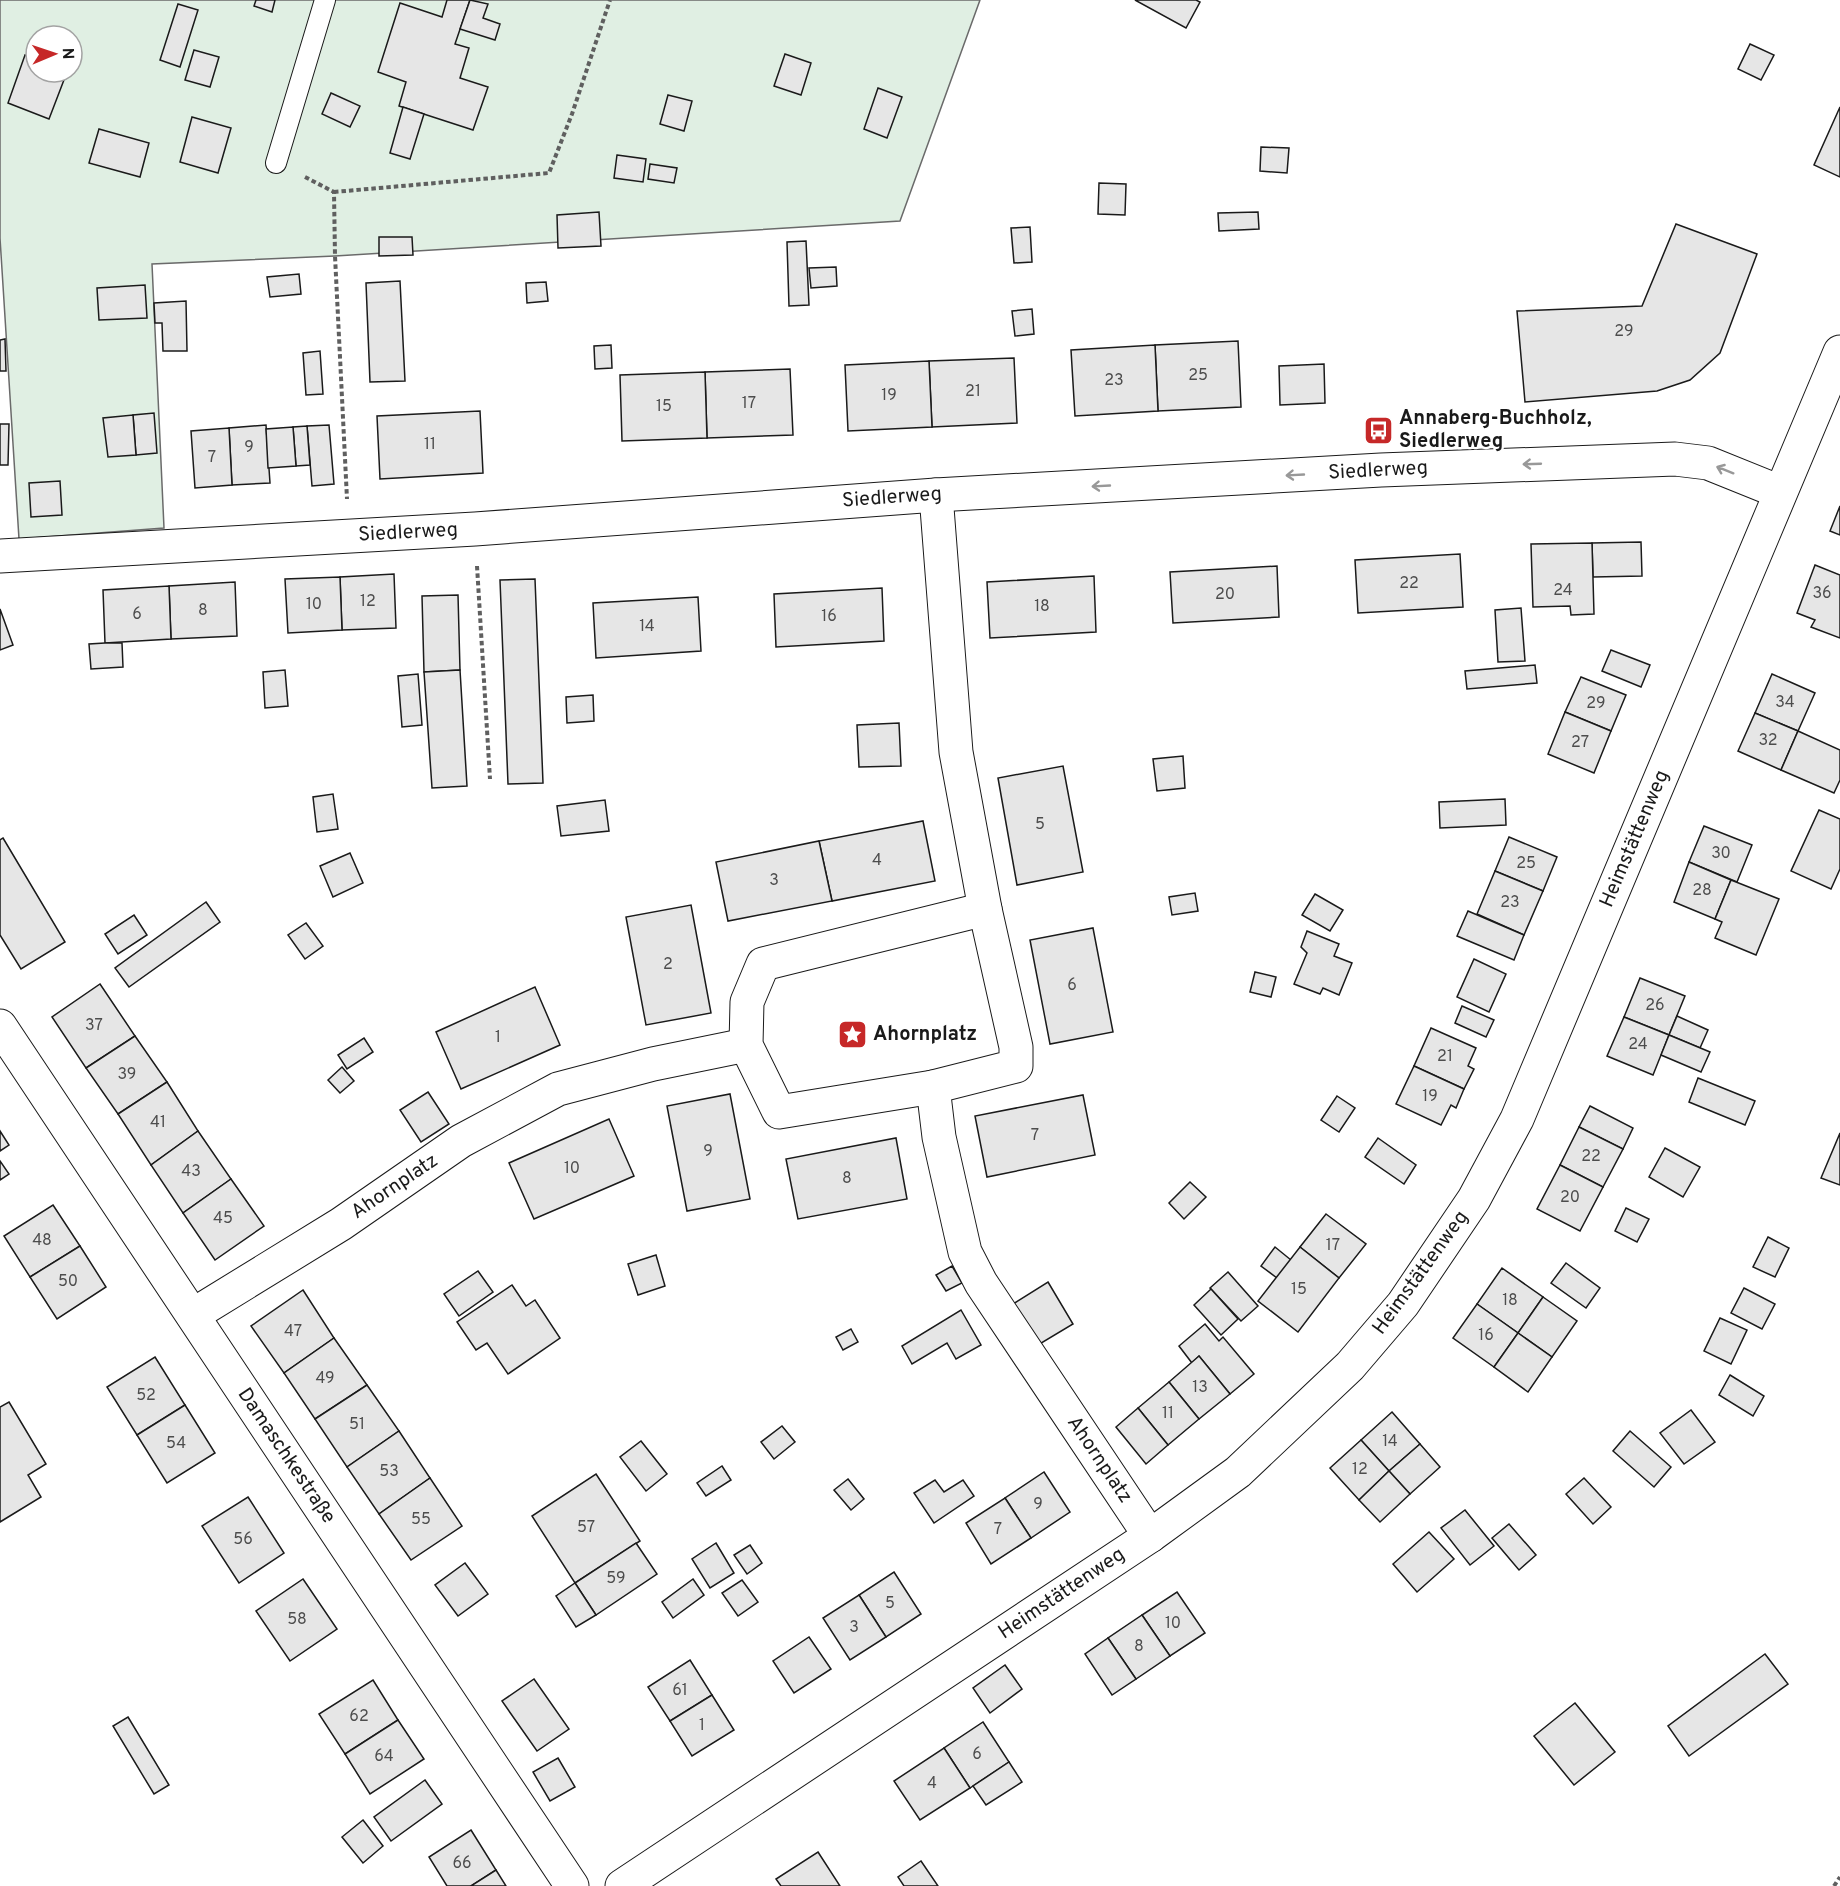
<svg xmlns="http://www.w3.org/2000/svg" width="1840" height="1886" viewBox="0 0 1840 1886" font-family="Overpass,sans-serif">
<rect width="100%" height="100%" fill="#fff"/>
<path fill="#e0efe3" stroke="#6a6a6a" stroke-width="1.5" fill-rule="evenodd" d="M0,0H980L900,221L335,256L152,264L164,528L19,539L0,238ZM36,36H72V72H36Z"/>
<g fill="#e6e6e6" stroke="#1a1a1a" stroke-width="1.5">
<path d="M256,0H275L272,12L254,6Z"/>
<path d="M447,0H470L455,44L469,48L460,78L488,87L473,130L399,106L406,82L378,72L400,3L442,17Z"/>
<path d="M470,0L488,4L483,18L500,24L495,40L460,29Z"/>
<path d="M1135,0H1196L1200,2L1186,28Z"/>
<path d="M178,4L198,10L180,67L160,60Z"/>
<path d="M1750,44L1774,55L1761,80L1738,69Z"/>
<path d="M194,50L219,57L210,87L185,80Z"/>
<path d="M785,54L811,63L801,95L774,86Z"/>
<path d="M25,55L36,60V72H67L49,119L8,103Z"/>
<path d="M878,88L902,97L887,138L864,129Z"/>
<path d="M331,93L360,106L350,127L322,114Z"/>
<path d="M668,95L692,101L684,131L660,124Z"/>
<path d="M403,107L424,114L410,159L390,153Z"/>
<path d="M1840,107V177L1814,165Z"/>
<path d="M192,117L231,128L218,173L180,162Z"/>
<path d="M99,129L149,143L140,177L89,163Z"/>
<path d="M1261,147L1289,148L1287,173L1260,171Z"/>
<path d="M617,155L646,159L643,182L614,178Z"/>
<path d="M650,164L677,168L674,183L648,179Z"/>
<path d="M1099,183L1126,184L1125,215L1098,214Z"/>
<path d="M599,212L601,246L558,248L557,215Z"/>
<path d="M1258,212L1259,229L1219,231L1218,213Z"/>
<path d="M1676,224L1757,254L1720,353L1690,380L1657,391L1525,402L1517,311L1642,306Z"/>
<path d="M1030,227L1032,262L1014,263L1011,228Z"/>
<path d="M379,237H412L413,255L379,256Z"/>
<path d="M806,241L809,305L789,306L787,242Z"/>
<path d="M836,267L837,286L811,288L809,268Z"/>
<path d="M299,274L301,294L270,297L267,277Z"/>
<path d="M400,281L405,381L370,382L366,283Z"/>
<path d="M546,282L548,301L527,303L526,283Z"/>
<path d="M145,285L147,318L99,320L97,288Z"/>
<path d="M186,301L187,351H163L162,323H155L154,303Z"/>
<path d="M1032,309L1034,334L1015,336L1012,311Z"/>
<path d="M5,339L6,371H0V340Z"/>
<path d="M1238,341L1241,407L1158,411L1155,345Z"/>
<path d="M611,345L612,368L595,369L594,346Z"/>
<path d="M1155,345L1158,411L1075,416L1071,350Z"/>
<path d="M320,351L323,394L306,395L303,353Z"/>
<path d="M1014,358L1017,423L932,427L929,361Z"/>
<path d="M929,361L932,427L848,431L845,365Z"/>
<path d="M1324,364L1325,403L1280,405L1279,366Z"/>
<path d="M790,369L793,435L707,438L705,372Z"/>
<path d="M705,372L707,438L622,441L620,375Z"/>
<path d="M480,411L483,473L380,479L377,416Z"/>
<path d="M154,413L157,453L136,455L133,415Z"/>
<path d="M133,415L136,455L108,457L103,418Z"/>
<path d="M0,424H9L8,465H0Z"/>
<path d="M266,425L270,483L232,485L229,428Z"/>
<path d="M329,425L334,484L312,486L307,426Z"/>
<path d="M307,426L310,465L296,466L293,427Z"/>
<path d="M293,427L296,466L268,468L266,429Z"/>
<path d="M229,428L232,485L195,488L191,431Z"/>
<path d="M60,481L62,515L31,517L29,483Z"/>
<path d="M1840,506V535L1830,531Z"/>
<path d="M1641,542L1642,576L1593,577L1592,543Z"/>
<path d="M1592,543L1594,614L1571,615L1570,606L1533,607L1531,544Z"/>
<path d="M1460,554L1463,607L1358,613L1355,560Z"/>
<path d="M1815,565L1840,575V638L1811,627L1815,620L1797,613Z"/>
<path d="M1277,566L1279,617L1173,623L1170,572Z"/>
<path d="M394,574L396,628L342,630L340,577Z"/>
<path d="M1094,576L1096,632L990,638L987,582Z"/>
<path d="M340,577L342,630L288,633L285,579Z"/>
<path d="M535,579L543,783L508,784L500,580Z"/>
<path d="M235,582L237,636L171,639L169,586Z"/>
<path d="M169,586L171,639L105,643L103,590Z"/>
<path d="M882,588L884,641L776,647L774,594Z"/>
<path d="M458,595L460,670L424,672L422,596Z"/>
<path d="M698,597L701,651L596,658L593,603Z"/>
<path d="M1521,608L1525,661L1498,662L1495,610Z"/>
<path d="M0,609L13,645L0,650Z"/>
<path d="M105,643H122L123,667L91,669L89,644Z"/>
<path d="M1611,650L1650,665L1641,687L1602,671Z"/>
<path d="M1535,665L1537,683L1467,689L1465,671Z"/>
<path d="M285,670L288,706L265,708L263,672Z"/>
<path d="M460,670L467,786L432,788L424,672Z"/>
<path d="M418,674L422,725L402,727L398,676Z"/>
<path d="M1772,674L1815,693L1798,731L1755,713Z"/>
<path d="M1581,677L1626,695L1611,731L1565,712Z"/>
<path d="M593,695L594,721L567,723L566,697Z"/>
<path d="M1565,712L1611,731L1594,773L1548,754Z"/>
<path d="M1755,713L1798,731L1781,770L1738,751Z"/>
<path d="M899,723L901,766L859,767L857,725Z"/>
<path d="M1798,731L1840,750V780L1834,793L1781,770Z"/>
<path d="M1183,756L1185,788L1157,791L1153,759Z"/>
<path d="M1063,766L1083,872L1017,885L998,778Z"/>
<path d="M333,794L338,829L317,832L313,797Z"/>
<path d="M1505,799L1506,825L1440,828L1439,802Z"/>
<path d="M605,800L609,831L561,836L557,806Z"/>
<path d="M1819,810L1840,819V869L1831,889L1791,871Z"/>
<path d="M923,821L935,881L832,901L819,841Z"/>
<path d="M1704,826L1752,845L1737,882L1689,862Z"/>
<path d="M1509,837L1557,857L1543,891L1495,871Z"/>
<path d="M3,838L65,942L21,969L0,935V840Z"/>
<path d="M819,841L832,901L728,921L716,862Z"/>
<path d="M350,853L363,883L333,897L320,866Z"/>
<path d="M1689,862L1731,880L1715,919L1674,902Z"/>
<path d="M1495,871L1543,891L1524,935L1477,914Z"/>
<path d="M1731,880L1779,899L1756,955L1715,938L1722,922L1715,919Z"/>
<path d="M1195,893L1198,911L1172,915L1169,897Z"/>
<path d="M1315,894L1343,910L1330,931L1302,915Z"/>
<path d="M206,902L220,922L129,987L115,968Z"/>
<path d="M691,905L711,1013L646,1025L626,917Z"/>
<path d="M1468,911L1524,935L1514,960L1457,936Z"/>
<path d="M134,915L147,935L118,954L105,934Z"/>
<path d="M306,923L323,946L305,959L288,935Z"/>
<path d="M1093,928L1113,1032L1050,1044L1030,940Z"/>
<path d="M1307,931L1339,944L1334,956L1352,963L1339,995L1323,988L1320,994L1294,984L1307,953L1301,947Z"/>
<path d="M1474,959L1506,974L1489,1012L1457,997Z"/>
<path d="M1255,972L1276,977L1271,997L1250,992Z"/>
<path d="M1640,978L1685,996L1669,1035L1624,1017Z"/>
<path d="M100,984L135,1036L86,1068L52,1017Z"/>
<path d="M535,987L560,1045L461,1089L436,1032Z"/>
<path d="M1462,1006L1494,1020L1486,1037L1455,1023Z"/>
<path d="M1677,1016L1708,1030L1700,1048L1669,1035Z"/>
<path d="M1624,1017L1669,1035L1653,1075L1607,1056Z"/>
<path d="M1431,1028L1476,1048L1468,1066L1474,1069L1464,1089L1414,1066Z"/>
<path d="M1669,1035L1710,1052L1701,1072L1661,1055Z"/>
<path d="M135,1036L167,1082L118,1114L86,1068Z"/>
<path d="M364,1038L373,1052L347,1069L338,1055Z"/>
<path d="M1414,1066L1464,1089L1456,1108L1451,1105L1441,1125L1396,1104Z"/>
<path d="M342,1067L354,1081L340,1093L328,1080Z"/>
<path d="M1698,1078L1755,1101L1745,1125L1689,1102Z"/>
<path d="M167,1082L198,1131L151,1165L118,1114Z"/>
<path d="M428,1092L449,1124L421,1142L400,1110Z"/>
<path d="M730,1094L750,1199L687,1211L667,1106Z"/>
<path d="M1083,1095L1095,1155L987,1177L975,1116Z"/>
<path d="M1337,1096L1355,1108L1339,1132L1321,1120Z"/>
<path d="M1590,1106L1633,1128L1623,1149L1579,1127Z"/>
<path d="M609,1119L634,1176L534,1219L509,1163Z"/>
<path d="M1579,1127L1623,1149L1603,1187L1560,1165Z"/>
<path d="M0,1131L9,1145L0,1151Z"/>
<path d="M198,1131L231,1179L183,1213L151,1165Z"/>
<path d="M1840,1133V1185L1821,1178Z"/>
<path d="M896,1138L907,1199L798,1219L786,1159Z"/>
<path d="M1378,1138L1416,1165L1404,1184L1365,1157Z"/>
<path d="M1665,1148L1700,1167L1683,1197L1649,1177Z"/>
<path d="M0,1161L9,1174L0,1180Z"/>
<path d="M1560,1165L1603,1187L1580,1231L1537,1209Z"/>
<path d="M231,1179L264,1226L215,1260L183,1213Z"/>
<path d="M1190,1182L1206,1197L1184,1219L1169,1203Z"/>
<path d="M53,1205L80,1246L30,1277L4,1236Z"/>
<path d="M1626,1208L1649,1219L1637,1242L1615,1231Z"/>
<path d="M1326,1214L1366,1244L1339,1278L1300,1247Z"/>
<path d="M1768,1237L1789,1248L1775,1277L1753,1267Z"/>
<path d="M80,1246L106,1287L57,1319L30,1277Z"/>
<path d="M1275,1247L1291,1260L1277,1278L1261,1266Z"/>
<path d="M1300,1247L1339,1278L1298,1332L1258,1301Z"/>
<path d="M656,1255L665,1286L638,1295L628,1264Z"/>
<path d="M1566,1263L1600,1288L1586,1308L1551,1283Z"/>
<path d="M952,1266L962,1283L946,1291L936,1275Z"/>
<path d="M1502,1268L1543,1297L1518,1333L1477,1304Z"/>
<path d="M478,1271L493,1292L459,1316L444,1294Z"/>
<path d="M1228,1272L1258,1306L1241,1321L1210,1288Z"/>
<path d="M1048,1282L1073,1324L1038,1345L1013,1304Z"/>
<path d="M512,1285L526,1306L535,1300L560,1338L508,1374L487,1343L476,1350L457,1322Z"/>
<path d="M1744,1288L1775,1304L1762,1329L1731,1313Z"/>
<path d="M1211,1289L1238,1319L1221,1335L1194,1305Z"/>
<path d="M303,1290L334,1338L284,1373L251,1326Z"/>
<path d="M1543,1297L1577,1321L1552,1357L1518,1333Z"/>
<path d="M1477,1304L1518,1333L1494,1367L1453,1338Z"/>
<path d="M961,1310L981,1345L956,1359L947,1343L912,1364L902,1346Z"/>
<path d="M1720,1318L1747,1330L1731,1364L1704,1351Z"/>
<path d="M1205,1324L1219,1341L1223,1337L1254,1374L1230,1394L1199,1356L1192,1363L1179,1346Z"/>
<path d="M851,1329L858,1342L843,1350L836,1337Z"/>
<path d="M1518,1333L1552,1357L1528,1392L1494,1367Z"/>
<path d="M334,1338L367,1385L315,1419L284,1373Z"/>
<path d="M1199,1356L1230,1394L1199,1419L1169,1382Z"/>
<path d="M155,1357L185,1405L137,1435L107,1387Z"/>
<path d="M1730,1375L1764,1396L1753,1416L1719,1395Z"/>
<path d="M1169,1382L1199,1419L1168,1445L1138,1408Z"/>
<path d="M367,1385L399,1431L347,1467L315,1419Z"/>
<path d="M9,1402L46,1464L28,1475L41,1497L0,1522V1407Z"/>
<path d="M185,1405L215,1453L167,1483L137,1435Z"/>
<path d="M1138,1408L1168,1445L1146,1464L1116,1427Z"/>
<path d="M1691,1410L1715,1442L1684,1464L1660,1433Z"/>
<path d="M1392,1412L1420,1444L1389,1471L1361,1440Z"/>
<path d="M782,1426L795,1442L774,1459L761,1442Z"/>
<path d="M399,1431L430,1478L379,1514L347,1467Z"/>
<path d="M1630,1431L1671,1467L1654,1487L1613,1451Z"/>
<path d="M1361,1440L1389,1471L1359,1500L1330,1468Z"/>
<path d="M641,1441L667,1474L646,1491L620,1457Z"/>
<path d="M1420,1444L1440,1467L1410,1494L1389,1471Z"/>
<path d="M722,1466L731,1480L706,1496L697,1483Z"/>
<path d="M1389,1471L1410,1494L1380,1522L1359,1500Z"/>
<path d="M1044,1472L1070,1512L1031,1538L1005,1498Z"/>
<path d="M596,1474L640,1541L575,1583L532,1516Z"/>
<path d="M430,1478L462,1526L411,1560L379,1514Z"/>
<path d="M1584,1478L1611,1507L1593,1524L1566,1494Z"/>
<path d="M848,1479L864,1499L851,1510L834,1490Z"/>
<path d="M935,1480L944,1492L963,1480L974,1496L934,1523L914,1493Z"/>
<path d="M248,1497L284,1553L239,1583L202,1526Z"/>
<path d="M1005,1498L1031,1538L991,1564L966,1523Z"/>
<path d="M1465,1510L1494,1546L1470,1565L1441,1528Z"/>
<path d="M1509,1524L1536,1555L1519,1570L1492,1538Z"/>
<path d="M1429,1532L1454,1559L1417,1592L1393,1564Z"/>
<path d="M636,1543L657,1574L596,1615L575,1583Z"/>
<path d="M716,1543L734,1573L710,1588L692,1559Z"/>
<path d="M750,1545L762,1563L747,1574L734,1555Z"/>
<path d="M465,1563L488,1594L458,1616L435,1585Z"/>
<path d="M894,1572L921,1614L886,1637L859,1595Z"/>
<path d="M303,1579L337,1629L290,1661L256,1611Z"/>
<path d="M693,1579L704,1595L673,1618L662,1602Z"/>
<path d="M742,1580L758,1602L738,1616L722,1593Z"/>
<path d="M575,1583L596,1615L576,1627L556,1596Z"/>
<path d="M1177,1592L1205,1633L1170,1656L1142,1615Z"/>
<path d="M859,1595L886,1637L850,1660L823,1618Z"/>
<path d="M1142,1615L1170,1656L1136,1679L1108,1638Z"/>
<path d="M809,1637L831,1669L794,1693L773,1661Z"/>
<path d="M1108,1638L1136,1679L1112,1695L1085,1654Z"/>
<path d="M1765,1654L1788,1684L1689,1756L1668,1726Z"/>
<path d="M690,1660L712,1695L670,1721L648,1687Z"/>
<path d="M1005,1665L1022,1689L990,1713L973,1688Z"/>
<path d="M534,1679L569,1729L537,1751L502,1701Z"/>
<path d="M373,1680L398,1720L345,1754L319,1714Z"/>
<path d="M712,1695L734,1730L692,1756L670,1721Z"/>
<path d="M1575,1703L1615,1752L1574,1785L1534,1736Z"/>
<path d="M128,1717L169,1785L154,1794L113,1726Z"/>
<path d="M398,1720L424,1759L370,1794L345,1754Z"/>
<path d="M983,1722L1009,1762L970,1788L944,1748Z"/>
<path d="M944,1748L970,1788L920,1820L894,1781Z"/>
<path d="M558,1758L575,1787L550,1801L533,1772Z"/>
<path d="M1009,1762L1022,1782L986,1805L973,1786Z"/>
<path d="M425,1780L442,1804L391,1841L374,1817Z"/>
<path d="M363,1820L383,1846L363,1863L342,1837Z"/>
<path d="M471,1830L496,1870L471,1886H447L429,1857Z"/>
<path d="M818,1852L840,1886H781L776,1879Z"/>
<path d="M921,1861L938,1886H904L898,1877Z"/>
<path d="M496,1870L506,1886H471Z"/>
</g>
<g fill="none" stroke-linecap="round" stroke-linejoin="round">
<defs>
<path id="service" d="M276,163L325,0"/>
<g id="minor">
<path d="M936,495L956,752L985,909L1016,1047V1066L933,1087L939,1137L965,1252L981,1283L1150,1536"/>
<path d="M0,556L475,529L936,495L1381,470L1675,459L1708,463L1780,492"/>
<path d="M0,1026L572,1886"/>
<path d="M933,1087L779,1112L746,1045L747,1002L763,964L985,909"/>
<path d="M193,1315L341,1224L461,1141L558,1089L653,1064L746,1045"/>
<path d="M622,1886L1150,1536L1238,1472L1350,1366L1403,1304L1474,1199L1517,1119L1840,352"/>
</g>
</defs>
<use href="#service" stroke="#1a1a1a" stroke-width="22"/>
<use href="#minor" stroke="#1a1a1a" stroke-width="35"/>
<g stroke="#5f5f5f" stroke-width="4" stroke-dasharray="4.5 3" stroke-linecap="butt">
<path d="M305,177L334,192L335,256L347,499"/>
<path d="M334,192L549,173L572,114L610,0"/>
<path d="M477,566L490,779"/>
<path d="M1834,1886L1840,1877"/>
</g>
<use href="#service" stroke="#fff" stroke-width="20"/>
<use href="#minor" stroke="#fff" stroke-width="33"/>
</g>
<defs><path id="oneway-shaft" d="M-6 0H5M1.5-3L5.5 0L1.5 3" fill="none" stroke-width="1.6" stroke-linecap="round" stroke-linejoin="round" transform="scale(1.5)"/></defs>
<g stroke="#989898">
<use href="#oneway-shaft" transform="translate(1532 464) rotate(178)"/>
<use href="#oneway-shaft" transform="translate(1725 470) rotate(-158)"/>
<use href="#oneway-shaft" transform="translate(1295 475) rotate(177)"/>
<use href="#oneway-shaft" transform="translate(1101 486) rotate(177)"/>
</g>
<defs>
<symbol id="bus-square" viewBox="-11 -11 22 22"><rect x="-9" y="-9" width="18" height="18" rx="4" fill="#c62828" stroke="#fff"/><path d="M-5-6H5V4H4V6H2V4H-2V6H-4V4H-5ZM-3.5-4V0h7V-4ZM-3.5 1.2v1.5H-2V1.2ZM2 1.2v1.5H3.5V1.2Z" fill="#fff"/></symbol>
<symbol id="sight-square" viewBox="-11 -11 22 22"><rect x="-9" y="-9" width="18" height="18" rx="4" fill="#c62828" stroke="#fff"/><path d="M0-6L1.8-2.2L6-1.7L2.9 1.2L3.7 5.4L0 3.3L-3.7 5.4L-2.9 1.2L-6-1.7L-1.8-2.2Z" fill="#fff"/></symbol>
</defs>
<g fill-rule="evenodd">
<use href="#bus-square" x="1362" y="414" width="33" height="33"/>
<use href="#sight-square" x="836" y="1018" width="33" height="33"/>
</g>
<g text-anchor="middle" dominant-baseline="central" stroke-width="4.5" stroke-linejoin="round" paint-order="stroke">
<g font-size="16" fill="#4d4d4d">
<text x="1624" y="332">29</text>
<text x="1198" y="376">25</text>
<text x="1114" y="381">23</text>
<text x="973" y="392">21</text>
<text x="889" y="396">19</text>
<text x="749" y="404">17</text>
<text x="664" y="407">15</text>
<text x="430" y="445">11</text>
<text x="249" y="448">9</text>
<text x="212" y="458">7</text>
<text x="1409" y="584">22</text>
<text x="1563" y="591">24</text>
<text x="1822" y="594">36</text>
<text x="1225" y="595">20</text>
<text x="368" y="602">12</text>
<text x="314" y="605">10</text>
<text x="1042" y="607">18</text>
<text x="203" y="611">8</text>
<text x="137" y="615">6</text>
<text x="829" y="617">16</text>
<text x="647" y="627">14</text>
<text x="1785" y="703">34</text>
<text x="1596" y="704">29</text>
<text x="1768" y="741">32</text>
<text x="1580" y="743">27</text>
<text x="1040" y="825">5</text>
<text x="1721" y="854">30</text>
<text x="877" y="861">4</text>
<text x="1526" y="864">25</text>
<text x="774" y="881">3</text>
<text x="1702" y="891">28</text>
<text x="1510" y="903">23</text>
<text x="668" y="965">2</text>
<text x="1072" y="986">6</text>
<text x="1655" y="1006">26</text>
<text x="94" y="1026">37</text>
<text x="498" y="1038">1</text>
<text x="1638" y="1045">24</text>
<text x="1445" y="1057">21</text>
<text x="127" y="1075">39</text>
<text x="1430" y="1097">19</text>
<text x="158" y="1123">41</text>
<text x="1035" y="1136">7</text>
<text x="708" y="1152">9</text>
<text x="1591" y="1157">22</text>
<text x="572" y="1169">10</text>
<text x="191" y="1172">43</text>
<text x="847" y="1179">8</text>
<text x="1570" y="1198">20</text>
<text x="223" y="1219">45</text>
<text x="42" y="1241">48</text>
<text x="1333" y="1246">17</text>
<text x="68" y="1282">50</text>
<text x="1299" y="1290">15</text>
<text x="1510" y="1301">18</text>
<text x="293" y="1332">47</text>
<text x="1486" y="1336">16</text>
<text x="325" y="1379">49</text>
<text x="1200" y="1388">13</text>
<text x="146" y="1396">52</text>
<text x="1168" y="1414">11</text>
<text x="357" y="1425">51</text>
<text x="1390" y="1442">14</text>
<text x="176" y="1444">54</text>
<text x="1360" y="1470">12</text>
<text x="389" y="1472">53</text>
<text x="1038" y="1505">9</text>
<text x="421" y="1520">55</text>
<text x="586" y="1528">57</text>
<text x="998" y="1530">7</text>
<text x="243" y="1540">56</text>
<text x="616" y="1579">59</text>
<text x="890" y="1604">5</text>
<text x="297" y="1620">58</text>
<text x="1173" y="1624">10</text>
<text x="854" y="1628">3</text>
<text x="1139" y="1647">8</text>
<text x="680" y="1691">61</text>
<text x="359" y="1717">62</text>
<text x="702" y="1726">1</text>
<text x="977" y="1755">6</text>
<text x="384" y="1757">64</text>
<text x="932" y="1784">4</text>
<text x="462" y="1864">66</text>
</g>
<g font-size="20" font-weight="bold" fill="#1a1a1a" stroke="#fff" text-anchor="start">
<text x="1399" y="419">Annaberg-Buchholz,<tspan x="1399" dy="23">Siedlerweg</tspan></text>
<text x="873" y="1035">Ahornplatz</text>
</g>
<g font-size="20" fill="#1a1a1a" stroke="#fff">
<text transform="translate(1378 471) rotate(-3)">Siedlerweg</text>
<text transform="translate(892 498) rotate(-4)">Siedlerweg</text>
<text transform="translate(408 533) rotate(-3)">Siedlerweg</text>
<text transform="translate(1635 839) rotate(-67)">Heimstättenweg</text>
<text transform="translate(395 1187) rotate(-34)">Ahornplatz</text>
<text transform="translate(1421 1273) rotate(-54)">Heimstättenweg</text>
<text transform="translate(286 1456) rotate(56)">Damaschkestraße</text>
<text transform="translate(1099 1460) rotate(56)">Ahornplatz</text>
<text transform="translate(1062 1594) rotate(-34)">Heimstättenweg</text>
</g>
</g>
<g transform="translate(54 54) rotate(88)"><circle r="28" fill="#ffffff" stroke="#a3a3a3" stroke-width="1.5"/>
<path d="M0-4.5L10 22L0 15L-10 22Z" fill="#c62828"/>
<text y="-9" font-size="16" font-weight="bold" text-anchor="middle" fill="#1a1a1a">N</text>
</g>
</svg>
